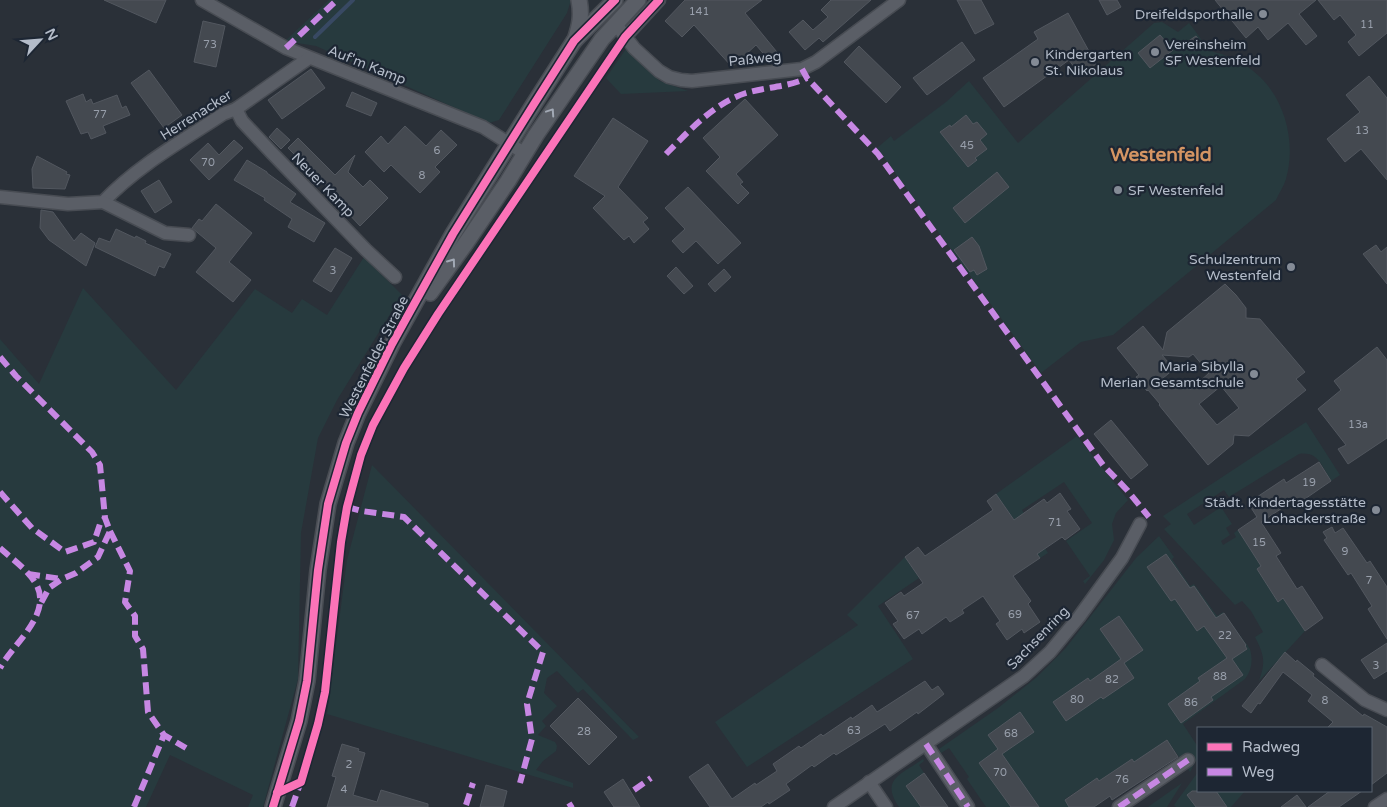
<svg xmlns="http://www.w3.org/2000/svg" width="1387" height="807" viewBox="0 0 1387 807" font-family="'Varela Round',sans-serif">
<rect width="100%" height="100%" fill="#2a3038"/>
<g fill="#273a3e">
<path d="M329,0H571L567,13L499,120L489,123L316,46L285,41Z"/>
<path d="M1162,22L1178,32L1189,23C1196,31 1202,42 1210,50C1214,53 1220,53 1224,55C1237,60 1250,67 1260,77C1286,102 1296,144 1286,179C1284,186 1279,193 1276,200L1113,335L1081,342L1041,373L877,148L891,136L894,141L946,102L969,81L1018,143L1154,23Z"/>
<path d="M626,49L660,81L688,91L621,94L606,78Z"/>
<path d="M364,257L402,295L337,400L318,438L301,533L298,679L263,807H248L253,795L170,755L146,807H0V339L39,384L83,288L176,390L255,289L292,313L302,299L327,315Z"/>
<path d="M1306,422L1340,475L1331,481C1322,466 1318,451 1299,454L1229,497L1224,490L1187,514L1194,525L1221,507L1232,524L1226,528L1230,535L1221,541L1223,545L1236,537L1234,533L1238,530L1261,566L1257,569L1278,601L1283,598L1305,631L1259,681C1266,661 1264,655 1255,637L1263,632L1251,611L1242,601L1235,605L1164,529L1171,524L1163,516Z"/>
<path d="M1077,436L1128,500L1116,513L1112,524L1114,540L1104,560L1085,584L1083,581L1090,576L1066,541L1092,523L1064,482L1022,510L1048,553L1040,558L996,494Z"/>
<path d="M372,465L639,737L633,740L583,689L578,693L557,671L547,678L544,693L557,706L542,721L546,726L538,735L555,742L557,746L556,751L543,761L536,770L573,783V788L327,714L347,560Z"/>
<path d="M1159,536L1174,557L1172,559L1190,586L1194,584L1217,616L1223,612L1250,649C1253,660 1252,670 1245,679L1183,724L1198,747V757L1190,772L1167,740L1134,762L1132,759L1099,781L1097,778L1065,799L1069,807H986L967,779L969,777L949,748L941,753L939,749L998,708L1037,677L1065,649L1136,558Z"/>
<path d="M905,557L919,578L878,606L913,659L747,767L715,722L858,625L847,615Z"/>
<path d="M923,759L924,761L919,765L924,773L906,786L921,807H899C880,779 901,775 923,759Z"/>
<path d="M1198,772V791H1245L1231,807H1176L1174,805Z"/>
<path d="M1182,783L1167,807H1148Z"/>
</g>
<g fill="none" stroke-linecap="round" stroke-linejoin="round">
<path stroke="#384963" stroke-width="4" d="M315,37L353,0"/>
</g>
<g fill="#444950" stroke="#52575f" fill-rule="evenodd">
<path d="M104,0H166L156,23Z"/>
<path d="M685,0H762L745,13L781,57L768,59L756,45L732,67L694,25L682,37L665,21Z"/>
<path d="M831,0H871L823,42L819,38L805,50L789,32L803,20L813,30L828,17L821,10Z"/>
<path d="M957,0H981L994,24L975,34Z"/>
<path d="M1099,0H1117L1121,7L1107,15Z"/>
<path d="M1215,0H1316L1299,14L1317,36L1306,45L1288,23L1268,40L1258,27L1246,38Z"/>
<path d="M1318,0H1387V33L1359,56L1348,42L1356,35L1340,15L1334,20Z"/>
<path d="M1068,13L1096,64L1080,75L1069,60L1004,107L983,78L1038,39L1034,32Z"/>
<path d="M203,21L225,26L216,67L194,62Z"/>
<path d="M1160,35L1173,50L1150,68L1138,53Z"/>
<path d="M1196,36L1202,44L1194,51L1187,42Z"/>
<path d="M962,42L975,60L927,95L913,78Z"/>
<path d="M859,46L901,87L886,103L844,62Z"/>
<path d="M311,69L325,88L282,119L268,100Z"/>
<path d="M149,70L182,115L164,128L131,83Z"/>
<path d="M1369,76L1387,98V180L1361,149L1345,162L1327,139L1360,112L1346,95Z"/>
<path d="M352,92L377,103L371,116L346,106Z"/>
<path d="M83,94L86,102L91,99L93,104L117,95L122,108L126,106L130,115L103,126L106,133L91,139L88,132L81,134L66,101Z"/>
<path d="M745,99L778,135L736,174L743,182L740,184L749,193L738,204L706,171L720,157L703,138Z"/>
<path d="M966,115L973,124L977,122L987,134L980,140L987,149L975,158L977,160L968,167L940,132L950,125L951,127Z"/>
<path d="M613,118L648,141L618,187L648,218L643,222L649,229L634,243L629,236L624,240L593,208L605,196L574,176Z"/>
<path d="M405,126L426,146L441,130L457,145L435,167L440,172L420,193L391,165L384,172L365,152L381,136L388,144Z"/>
<path d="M277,128L290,140L281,149L269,137Z"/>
<path d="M298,138L335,175L355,155L348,172L363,187L370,180L388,198L360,226L345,210L348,208L288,148Z"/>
<path d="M234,140L243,148L209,180L190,160L208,143L219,155Z"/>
<path d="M37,156L67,172L66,174L70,175L65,189L33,188L32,169Z"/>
<path d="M247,160L267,172V173L296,194L290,202L325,223L314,242L288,227L292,219L264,200L265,198L234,180Z"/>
<path d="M997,172L1009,187L965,223L953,208Z"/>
<path d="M159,180L172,202L155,213L141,191Z"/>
<path d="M688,187L741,243L718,264L696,241L683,253L672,241L685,229L665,208Z"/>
<path d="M216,204L252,233L229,262L251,280L233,302L196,272L216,248L192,228L199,219L202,221Z"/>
<path d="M41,210L53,212L74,241L81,233L95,243L86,266L49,240L40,228Z"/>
<path d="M116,229L135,238L136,236L146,241L145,243L171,254L164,268L159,266L155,276L95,247L99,238L110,242Z"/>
<path d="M972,237L979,246L987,269L977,275L974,270L970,272L954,250Z"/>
<path d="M1376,245L1381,252L1387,247V284L1363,254Z"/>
<path d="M335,248L352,258L331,292L313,281Z"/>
<path d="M676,267L693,286L684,294L667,276Z"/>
<path d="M724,269L731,277L715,292L708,284Z"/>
<path d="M1225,284L1236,295L1246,308V318L1260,319L1305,372L1296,379L1306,390L1249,436L1234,435L1233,444L1208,465L1159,405L1160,404L1148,390L1147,391L1136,377L1139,375L1117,348L1143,326L1163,350L1167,332ZM1193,354L1209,373L1190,390L1186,385L1157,383L1174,369L1162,355L1189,357ZM1221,386L1239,408L1217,425L1199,404Z"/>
<path d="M1377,347L1387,360V438L1348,464L1338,449L1346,445L1318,409L1341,390L1334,381Z"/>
<path d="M1111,420L1148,465L1131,479L1094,434Z"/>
<path d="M1319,462L1331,481L1299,503L1296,499L1261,522L1281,553L1276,556L1297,589L1302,586L1323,618L1305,631L1283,598L1278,602L1257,569L1261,566L1238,530L1257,517L1248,503L1284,479L1286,483Z"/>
<path d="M1060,493L1071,509L1067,511L1080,529L1065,540L1062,537L1037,554L1040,558L1013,576L1031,601L1028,604L1040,622L1024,633L1022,629L1007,640L996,624L1000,621L983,596L962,610L964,613L950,622L946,617L922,634L919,629L904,639L893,624L898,621L885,603L901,592L904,596L923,583L905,557L918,547L925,556L993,510L987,501L996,494L1014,520L1044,499L1047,503Z"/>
<path d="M1332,527L1335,533L1343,528L1367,563L1370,561L1387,587V639L1368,609L1372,606L1351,573L1348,575L1324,540L1327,538L1323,532Z"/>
<path d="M1166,554L1190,588L1194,586L1216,618L1224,613L1246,645L1245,646L1247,649L1232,659L1243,675L1211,697L1213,700L1181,723L1168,704L1200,681L1198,678L1227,658L1204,626L1197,631L1175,599L1171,601L1147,567Z"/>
<path d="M1119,616L1143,650L1124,663L1134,678L1103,699L1101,697L1066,721L1053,702L1088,678L1090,681L1121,659L1100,629Z"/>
<path d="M1387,643V671L1374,679L1361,660Z"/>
<path d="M1285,652L1296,662L1297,660L1314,674L1313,676L1363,716L1364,714L1387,727V773L1371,785V728H1327L1333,722L1308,701L1312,695L1283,672L1260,704L1258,703L1251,713L1242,706Z"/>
<path d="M925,681L932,690L938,686L944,694L918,714L917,712L890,731L885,724L836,755L834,753L814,767L812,765L786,784L790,790L769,804L768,802L761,807H710L689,777L708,764L732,799L755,783L756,785L777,771L773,764L799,746L801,748L821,734L823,736L851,717L852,719L872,705L877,712Z"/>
<path d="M578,698L617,737L589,765L550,726Z"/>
<path d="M1020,712L1034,732L1002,754L1039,807H1011L979,763L998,749L988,735Z"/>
<path d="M1167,740L1178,757L1112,800L1110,796L1094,807H1069L1065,800L1097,778L1099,781L1132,759L1134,762Z"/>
<path d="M342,744L359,749L358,751L365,753L353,795L377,802L381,790L428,804V807H327L336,777L332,776Z"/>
<path d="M924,773L948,807H921L906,786Z"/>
<path d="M623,779L640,807H614L604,792Z"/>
<path d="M486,785L507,791L503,807H480Z"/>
<path d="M1192,791H1216L1227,807H1196L1187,795Z"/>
<path d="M1330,791H1362L1339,807H1308Z"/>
<path d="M1297,795L1306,807H1281Z"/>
</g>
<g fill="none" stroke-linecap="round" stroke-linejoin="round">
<defs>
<g id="minor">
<path d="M202,0L286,48L483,127L524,153"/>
<path d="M615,23L634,48L659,71L669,77L681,80L692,81L802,69L816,62L899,0"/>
<path d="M625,37L659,0"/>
<path d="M236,109L242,121L272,153L366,250L395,277"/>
<path d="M0,197L68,204L103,202C137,166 182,141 223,114L236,109L309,58"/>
<path d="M103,202L165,233L189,235"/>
<path d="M1322,665L1365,700L1387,710"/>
<path d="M926,744L968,807"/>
<path d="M869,782L886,807"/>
<path d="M834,807L1024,676L1050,652L1079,617L1122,558L1140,524"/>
<path d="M1119,807L1188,760"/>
<path d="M1375,807L1387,799"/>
</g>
<g id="tertiary">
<path d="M575,40C580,26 582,15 579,0"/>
<path d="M430,293L466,243L508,181L536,135L602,39L638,0"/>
<path d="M273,807L299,721L307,681L318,570L328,504L346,443L358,413L392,344L453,234L534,104L574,41L615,0"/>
</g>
</defs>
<use href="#minor" stroke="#484c53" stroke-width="15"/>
<use href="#tertiary" stroke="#484c53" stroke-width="18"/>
<use href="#minor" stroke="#5a5e66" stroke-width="12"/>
<use href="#tertiary" stroke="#5a5e66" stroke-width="15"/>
<g stroke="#c787e3" stroke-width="6" stroke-dasharray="12 6" stroke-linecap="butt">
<path d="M286,48L337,0"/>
<path d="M802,69L807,78L878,154L1103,465L1127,490L1149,517"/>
<path d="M666,154C689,131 714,103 746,93C766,87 788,87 807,78"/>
<path d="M0,357L16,376L92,452L100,465L105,518L110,531L98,557L76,573L62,579L49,588L40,605"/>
<path d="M0,492L32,528L65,552L94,542L100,524L105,518"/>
<path d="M347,507L362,511L404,517L543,652L527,704L532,739L520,783"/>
<path d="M110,531L130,571L125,602L135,616V636L143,649L148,712L164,735L186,748"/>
<path d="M0,548C12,559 28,570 36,584C53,614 13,644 0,668"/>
<path d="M28,574L62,579"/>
<path d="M926,744L968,807"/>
<path d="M634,790L651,778"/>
<path d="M466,805L473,783"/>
<path d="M134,807L164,735"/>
<path d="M292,807L301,781"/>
<path d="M568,807L573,804"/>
<path d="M1119,807L1188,760"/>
</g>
<defs>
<g id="cycleway">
<path d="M277,793L301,782L318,724L325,692L341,542L347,507L361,455L373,425L404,368L438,314L625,37L659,0"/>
<path d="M273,807L299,721L307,681L318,570L328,504L346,443L358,413L392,344L453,234L534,104L574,41L615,0"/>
</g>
</defs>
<use href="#cycleway" stroke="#1d2633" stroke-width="11"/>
<use href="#cycleway" stroke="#fb73b8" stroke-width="8"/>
</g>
<defs><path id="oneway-chevron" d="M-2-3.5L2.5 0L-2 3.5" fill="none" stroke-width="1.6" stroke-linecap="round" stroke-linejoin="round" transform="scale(1.25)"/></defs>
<g stroke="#a2a9b5">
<use href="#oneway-chevron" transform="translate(551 112) rotate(-56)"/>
<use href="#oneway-chevron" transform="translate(452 262) rotate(-54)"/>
</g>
<g fill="#848b96" stroke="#1d2633" stroke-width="2">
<circle cx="1263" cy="14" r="5"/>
<circle cx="1155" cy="52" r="5"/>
<circle cx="1035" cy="62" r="5"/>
<circle cx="1118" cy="190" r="5"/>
<circle cx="1291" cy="267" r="5"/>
<circle cx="1254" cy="374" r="5"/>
<circle cx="1376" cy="510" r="5"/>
</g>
<g text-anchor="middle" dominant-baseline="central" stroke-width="4.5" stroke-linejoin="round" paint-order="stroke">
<g font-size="11" fill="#989fab">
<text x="699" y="11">141</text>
<text x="1367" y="24">11</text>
<text x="210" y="44">73</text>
<text x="100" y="114">77</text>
<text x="1362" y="130">13</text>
<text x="967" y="145">45</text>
<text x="437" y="150">6</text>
<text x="208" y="162">70</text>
<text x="422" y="175">8</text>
<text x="333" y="270">3</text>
<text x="1358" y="424">13a</text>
<text x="1309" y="482">19</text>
<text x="1055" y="522">71</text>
<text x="1259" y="542">15</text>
<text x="1345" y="551">9</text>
<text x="1369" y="580">7</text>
<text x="1015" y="614">69</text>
<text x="913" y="615">67</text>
<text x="1225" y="635">22</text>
<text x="1376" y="665">3</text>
<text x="1220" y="676">88</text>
<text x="1112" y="679">82</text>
<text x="1077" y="699">80</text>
<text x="1325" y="700">8</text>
<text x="1191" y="702">86</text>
<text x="854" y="730">63</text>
<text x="584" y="731">28</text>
<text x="1011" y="733">68</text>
<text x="349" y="764">2</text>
<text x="1000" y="772">70</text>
<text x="1122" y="779">76</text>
<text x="344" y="789">4</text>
</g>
<g font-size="14" fill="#b4bcc9" stroke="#1d2633" text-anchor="end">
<text x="1253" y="14">Dreifeldsporthalle</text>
<text x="1165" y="44" text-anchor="start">Vereinsheim<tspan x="1165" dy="16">SF Westenfeld</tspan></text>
<text x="1045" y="54" text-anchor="start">Kindergarten<tspan x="1045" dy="16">St. Nikolaus</tspan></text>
<text x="1128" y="190" text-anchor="start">SF Westenfeld</text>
<text x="1281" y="259">Schulzentrum<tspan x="1281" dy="16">Westenfeld</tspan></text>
<text x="1244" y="366">Maria Sibylla<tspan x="1244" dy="16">Merian Gesamtschule</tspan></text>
<text x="1366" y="502">Städt. Kindertagesstätte<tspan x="1366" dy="16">Lohackerstraße</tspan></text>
</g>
<g font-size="14" fill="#b4bcc9" stroke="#1d2633">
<text transform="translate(755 59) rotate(-6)">Paßweg</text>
<text transform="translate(367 65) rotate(22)">Auf'm Kamp</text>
<text transform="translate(196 115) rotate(-32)">Herrenacker</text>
<text transform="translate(323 185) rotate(46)">Neuer Kamp</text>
<text transform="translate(374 357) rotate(-63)">Westenfelder Straße</text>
<text transform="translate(1038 638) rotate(-46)">Sachsenring</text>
</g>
<g font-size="19" font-weight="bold" fill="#d59563" stroke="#1d2633">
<text x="1161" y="155">Westenfeld</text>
</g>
</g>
<rect x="1197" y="727" width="175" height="65" fill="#1d2633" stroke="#59626f"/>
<rect x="1207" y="743" width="25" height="8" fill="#fb73b8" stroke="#59626f"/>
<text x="1242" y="752" font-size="15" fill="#b4bcc9">Radweg</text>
<rect x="1207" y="768" width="25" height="8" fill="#c787e3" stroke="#59626f"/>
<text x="1242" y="777" font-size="15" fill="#b4bcc9">Weg</text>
<g transform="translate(40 40) rotate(64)" stroke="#1d2633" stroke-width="4" paint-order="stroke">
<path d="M0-4L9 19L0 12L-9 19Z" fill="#b4bcc9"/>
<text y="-8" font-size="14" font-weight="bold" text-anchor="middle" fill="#b4bcc9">N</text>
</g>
</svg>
